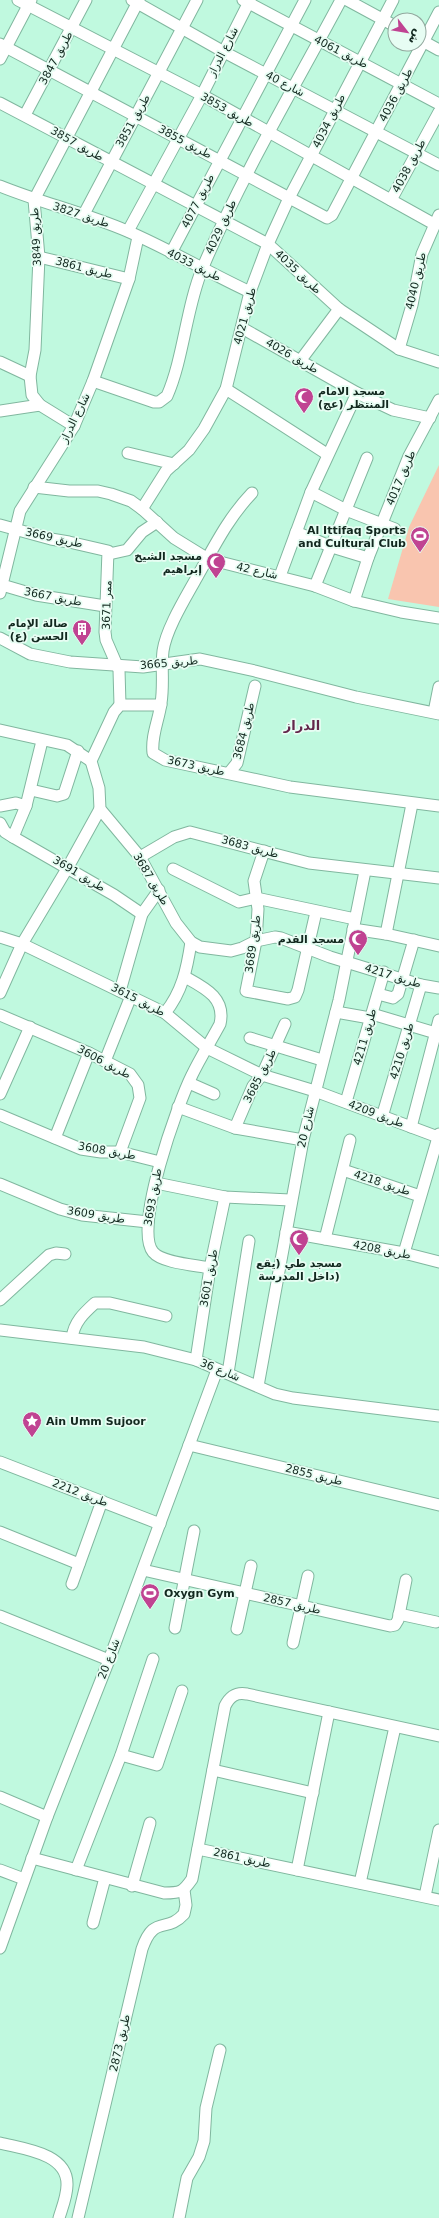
<svg xmlns="http://www.w3.org/2000/svg" width="439" height="2218" viewBox="0 0 439 2218" font-family="'DejaVu Sans',Cairo,sans-serif">
<rect width="100%" height="100%" fill="#c0f9df"/>
<path fill="#f9c5af" d="M439,465V607L388,599L409,527Z"/>
<g fill="none" stroke-linecap="round" stroke-linejoin="round">
<defs>
<g id="minor">
<path d="M18,0L202,95L434,224"/>
<path d="M132,0L224,52L439,165"/>
<path d="M243,0L439,104"/>
<path d="M347,0L395,26"/>
<path d="M419,39L439,50"/>
<path d="M0,44L327,218L332,215L439,12"/>
<path d="M0,59L31,0"/>
<path d="M0,103L268,244L339,309L399,349L439,362"/>
<path d="M25,115L86,0"/>
<path d="M0,186C42,203 85,213 127,231C169,249 209,273 250,292"/>
<path d="M391,200L439,112"/>
<path d="M84,214L197,0"/>
<path d="M128,231L202,95L250,0"/>
<path d="M171,253L305,0"/>
<path d="M39,257L129,279"/>
<path d="M242,328L357,393L393,410L430,418"/>
<path d="M399,349L412,305L422,254L439,215"/>
<path d="M300,361L339,309"/>
<path d="M0,362L30,376"/>
<path d="M93,381L154,402H159L167,396C184,357 186,307 203,267C242,175 294,88 341,0"/>
<path d="M226,389L327,454"/>
<path d="M0,411L40,405"/>
<path d="M74,426L40,405L32,395L30,376L35,350L39,257L34,200L139,0"/>
<path d="M128,453L174,464"/>
<path d="M34,487L69,491H98L111,494L131,501L142,509L174,538L208,559L315,586L354,601L401,612L439,618"/>
<path d="M311,492L346,510L395,529"/>
<path d="M252,493C228,518 214,547 197,577C186,597 166,629 163,651C161,668 164,685 161,703C159,720 151,735 153,753L165,760L290,787L439,806"/>
<path d="M142,509L166,471L189,450L204,429L226,389L250,292L268,244L289,198L393,0"/>
<path d="M0,525L51,539L69,542L108,551L105,632L106,640L119,670L120,705"/>
<path d="M296,532L332,547L368,558"/>
<path d="M109,554L127,550L142,532L157,522"/>
<path d="M280,576L311,492L357,393"/>
<path d="M2,585L36,595L105,606"/>
<path d="M315,586L367,458"/>
<path d="M0,593L20,511L74,426L93,381L129,279L138,237"/>
<path d="M354,601L368,558L409,456L439,400"/>
<path d="M0,638L30,654L70,662L143,667L200,659L255,671L356,697L439,714"/>
<path d="M161,705H120L114,712L91,761L99,788L100,809L140,857L176,923L191,942L200,947L231,951L242,948L256,941L275,937L281,938L330,957L421,985L439,988"/>
<path d="M434,712L439,687"/>
<path d="M0,730L67,745L91,761"/>
<path d="M229,773L237,763L255,686"/>
<path d="M31,790L57,796L64,794L78,751"/>
<path d="M0,806L16,803L26,806"/>
<path d="M0,823L5,832L13,837L26,806L42,741"/>
<path d="M13,837L114,895L142,914"/>
<path d="M264,851L254,881L258,909L256,941L246,991L288,999L295,997L298,990L316,912"/>
<path d="M140,857L174,837L190,832L309,863L439,878"/>
<path d="M173,869L239,902L256,898"/>
<path d="M256,898L355,919"/>
<path d="M353,929L386,934L439,946"/>
<path d="M386,934L412,804"/>
<path d="M0,937L22,944L165,1013L207,1048L262,1075L315,1091L438,1137"/>
<path d="M185,977C205,988 226,998 220,1024C211,1041 200,1058 192,1075C178,1103 133,1228 153,1252C162,1263 195,1265 210,1268"/>
<path d="M120,991L142,914L159,890"/>
<path d="M0,993L22,944L68,867L100,809"/>
<path d="M378,994L393,998L398,994L414,940"/>
<path d="M336,1012L370,1018"/>
<path d="M165,1013C182,992 187,969 191,942"/>
<path d="M372,1014L439,1034"/>
<path d="M0,1015L89,1053L130,1074L138,1085L140,1098L120,1152"/>
<path d="M250,1038L322,1060"/>
<path d="M105,1061L131,996"/>
<path d="M189,1083L214,1094"/>
<path d="M0,1094L30,1027"/>
<path d="M346,1102L384,972"/>
<path d="M178,1107L235,1128L303,1140"/>
<path d="M0,1115L81,1149L101,1152H120L160,1162"/>
<path d="M382,1117L421,985"/>
<path d="M411,1127L439,1020"/>
<path d="M235,1128L253,1086L262,1075L285,1024"/>
<path d="M55,1138L89,1053"/>
<path d="M343,1170L420,1196"/>
<path d="M156,1183L225,1197L290,1200"/>
<path d="M0,1184L60,1209L82,1215L148,1222"/>
<path d="M286,1232L404,1253L439,1262"/>
<path d="M325,1239L350,1140"/>
<path d="M404,1253L439,1134"/>
<path d="M0,1300L49,1255L56,1253L65,1254"/>
<path d="M0,1330L144,1347L196,1360L275,1394L293,1398L439,1416"/>
<path d="M72,1338C74,1322 84,1313 95,1303H110L166,1316"/>
<path d="M196,1360L210,1268L225,1197"/>
<path d="M228,1373L249,1241"/>
<path d="M258,1386L303,1140L339,1000L365,871"/>
<path d="M189,1445L439,1505"/>
<path d="M0,1462L160,1524"/>
<path d="M0,1532L79,1564"/>
<path d="M143,1570L390,1626L395,1625L398,1620L406,1580"/>
<path d="M72,1584L102,1501"/>
<path d="M399,1614L436,1622"/>
<path d="M0,1616L109,1660"/>
<path d="M175,1628L194,1531"/>
<path d="M237,1629L251,1566"/>
<path d="M293,1643L308,1576"/>
<path d="M121,1755L157,1765L182,1691"/>
<path d="M213,1770L313,1793"/>
<path d="M0,1797L47,1817"/>
<path d="M198,1849L439,1900"/>
<path d="M32,1858L164,1893C181,1893 183,1892 192,1879L225,1706C230,1696 236,1692 247,1694L439,1736"/>
<path d="M0,1870L24,1879"/>
<path d="M76,1870L121,1755L153,1659"/>
<path d="M297,1870L329,1712"/>
<path d="M360,1883L395,1727"/>
<path d="M132,1886L150,1823"/>
<path d="M425,1896L439,1830"/>
<path d="M93,1923L105,1878"/>
<path d="M0,1948L47,1817L109,1660L217,1370"/>
<path d="M0,2143C23,2149 68,2153 67,2185C67,2196 62,2208 59,2218"/>
<path d="M78,2218L142,1949C154,1914 166,1934 184,1914L186,1905L184,1890"/>
<path d="M179,2218L187,2178L199,2157L204,2141L206,2108L220,2050"/>
</g>
</defs>
<use href="#minor" stroke="#81b79f" stroke-width="13"/>
<use href="#minor" stroke="#fff" stroke-width="11"/>
</g>
<defs>
<symbol id="mosque-pin" viewBox="-11 -11 22 30"><path d="M0 17L-7.5 6A9.5 9.5 0 1 1 7.5 6Z" fill="#c04392" stroke="#e7fdf3"/><path d="M3.5-4.9A6 6 0 1 0 3.5 4.9A5 5 0 1 1 3.5-4.9Z" fill="#fff"/></symbol>
<symbol id="stadium-pin" viewBox="-11 -11 22 30"><path d="M0 17L-7.5 6A9.5 9.5 0 1 1 7.5 6Z" fill="#c04392" stroke="#e7fdf3"/><path d="M0-5a6.5 5 0 1 0 0 10a6.5 5 0 1 0 0-10ZM-3.5-1.8h7v3.6h-7Z" fill="#fff"/></symbol>
<symbol id="building-pin" viewBox="-11 -11 22 30"><path d="M0 17L-7.5 6A9.5 9.5 0 1 1 7.5 6Z" fill="#c04392" stroke="#e7fdf3"/><path d="M-4-6H4V6H1V3H-1V6H-4ZM-2.5-4.3h1.7v1.8h-1.7ZM.8-4.3h1.7v1.8H.8ZM-2.5-1h1.7V.8h-1.7ZM.8-1h1.7V.8H.8Z" fill="#fff"/></symbol>
<symbol id="sight-pin" viewBox="-11 -11 22 30"><path d="M0 17L-7.5 6A9.5 9.5 0 1 1 7.5 6Z" fill="#c04392" stroke="#e7fdf3"/><path d="M0-6L1.8-2.2L6-1.7L2.9 1.2L3.7 5.4L0 3.3L-3.7 5.4L-2.9 1.2L-6-1.7L-1.8-2.2Z" fill="#fff"/></symbol>
</defs>
<g fill-rule="evenodd">
<use href="#mosque-pin" x="293" y="386" width="22" height="30"/>
<use href="#stadium-pin" x="409" y="525" width="22" height="30"/>
<use href="#mosque-pin" x="205" y="551" width="22" height="30"/>
<use href="#building-pin" x="71" y="618" width="22" height="30"/>
<use href="#mosque-pin" x="347" y="928" width="22" height="30"/>
<use href="#mosque-pin" x="288" y="1228" width="22" height="30"/>
<use href="#sight-pin" x="21" y="1410" width="22" height="30"/>
<use href="#stadium-pin" x="139" y="1582" width="22" height="30"/>
</g>
<g text-anchor="middle" dominant-baseline="central" stroke-width="3.5" stroke-linejoin="round" paint-order="stroke">
<g font-size="11" fill="#12281f" stroke="#e7fdf3">
<text transform="translate(223 52) rotate(-63)">شارع الدراز</text>
<text transform="translate(341 52) rotate(27)">طريق 4061</text>
<text transform="translate(56 58) rotate(-62)">طريق 3847</text>
<text transform="translate(285 84) rotate(28)">شارع 40</text>
<text transform="translate(396 95) rotate(-62)">طريق 4036</text>
<text transform="translate(227 110) rotate(29)">طريق 3853</text>
<text transform="translate(133 121) rotate(-61)">طريق 3851</text>
<text transform="translate(329 121) rotate(-63)">طريق 4034</text>
<text transform="translate(185 142) rotate(28)">طريق 3855</text>
<text transform="translate(77 144) rotate(29)">طريق 3857</text>
<text transform="translate(409 166) rotate(-62)">طريق 4038</text>
<text transform="translate(198 201) rotate(-63)">طريق 4077</text>
<text transform="translate(81 215) rotate(18)">طريق 3827</text>
<text transform="translate(221 227) rotate(-65)">طريق 4029</text>
<text transform="translate(36 237) rotate(-93)">طريق 3849</text>
<text transform="translate(194 265) rotate(27)">طريق 4033</text>
<text transform="translate(84 268) rotate(14)">طريق 3861</text>
<text transform="translate(298 272) rotate(43)">طريق 4035</text>
<text transform="translate(416 281) rotate(-77)">طريق 4040</text>
<text transform="translate(245 316) rotate(-75)">طريق 4021</text>
<text transform="translate(292 356) rotate(30)">طريق 4026</text>
<text transform="translate(75 418) rotate(-64)">شارع الدراز</text>
<text transform="translate(401 478) rotate(-67)">طريق 4017</text>
<text transform="translate(54 538) rotate(12)">طريق 3669</text>
<text transform="translate(257 571) rotate(13)">شارع 42</text>
<text transform="translate(53 597) rotate(11)">طريق 3667</text>
<text transform="translate(107 605) rotate(-88)">ممر 3671</text>
<text transform="translate(169 663) rotate(-5)">طريق 3665</text>
<text transform="translate(244 731) rotate(-76)">طريق 3684</text>
<text transform="translate(196 766) rotate(12)">طريق 3673</text>
<text transform="translate(250 847) rotate(15)">طريق 3683</text>
<text transform="translate(79 874) rotate(31)">طريق 3691</text>
<text transform="translate(151 879) rotate(59)">طريق 3687</text>
<text transform="translate(253 944) rotate(-82)">طريق 3689</text>
<text transform="translate(393 976) rotate(17)">طريق 4217</text>
<text transform="translate(138 1000) rotate(27)">طريق 3615</text>
<text transform="translate(365 1037) rotate(-74)">طريق 4211</text>
<text transform="translate(402 1051) rotate(-73)">طريق 4210</text>
<text transform="translate(104 1062) rotate(28)">طريق 3606</text>
<text transform="translate(260 1076) rotate(-63)">طريق 3685</text>
<text transform="translate(376 1114) rotate(21)">طريق 4209</text>
<text transform="translate(306 1127) rotate(-77)">شارع 20</text>
<text transform="translate(107 1151) rotate(10)">طريق 3608</text>
<text transform="translate(382 1183) rotate(18)">طريق 4218</text>
<text transform="translate(153 1197) rotate(-80)">طريق 3693</text>
<text transform="translate(96 1215) rotate(9)">طريق 3609</text>
<text transform="translate(382 1250) rotate(11)">طريق 4208</text>
<text transform="translate(209 1278) rotate(-80)">طريق 3601</text>
<text transform="translate(220 1370) rotate(22)">شارع 36</text>
<text transform="translate(314 1475) rotate(14)">طريق 2855</text>
<text transform="translate(80 1493) rotate(21)">طريق 2212</text>
<text transform="translate(292 1604) rotate(13)">طريق 2857</text>
<text transform="translate(109 1659) rotate(-69)">شارع 20</text>
<text transform="translate(242 1858) rotate(12)">طريق 2861</text>
<text transform="translate(120 2043) rotate(-77)">طريق 2873</text>
</g>
<g font-size="11" font-weight="bold" fill="#12281f" stroke="#e7fdf3" text-anchor="end">
<text x="318" y="391" text-anchor="start">مسجد الامام<tspan x="318" dy="13">المنتظر (عج)</tspan></text>
<text x="406" y="530">Al Ittifaq Sports<tspan x="406" dy="13">and Cultural Club</tspan></text>
<text x="202" y="556">مسجد الشيخ<tspan x="202" dy="13">إبراهيم</tspan></text>
<text x="68" y="623">صالة الإمام<tspan x="68" dy="13">الحسن (ع)</tspan></text>
<text x="344" y="939">مسجد القدم</text>
<text x="299" y="1263" text-anchor="middle">مسجد طي (يقع<tspan x="299" dy="13">داخل المدرسة)</tspan></text>
<text x="46" y="1421" text-anchor="start">Ain Umm Sujoor</text>
<text x="164" y="1593" text-anchor="start">Oxygn Gym</text>
</g>
<g font-size="13" font-weight="bold" fill="#63264b" stroke="#e7fdf3">
<text x="302" y="725">الدراز</text>
</g>
</g>
<g transform="translate(407 32) rotate(121)"><circle r="19" fill="#e7fdf3" stroke="#92a89e"/>
<path d="M0-3L7 15L0 10L-7 15Z" fill="#c04392"/>
<text y="-6" font-size="11" font-weight="bold" text-anchor="middle" fill="#12281f">ش</text>
</g>
</svg>
